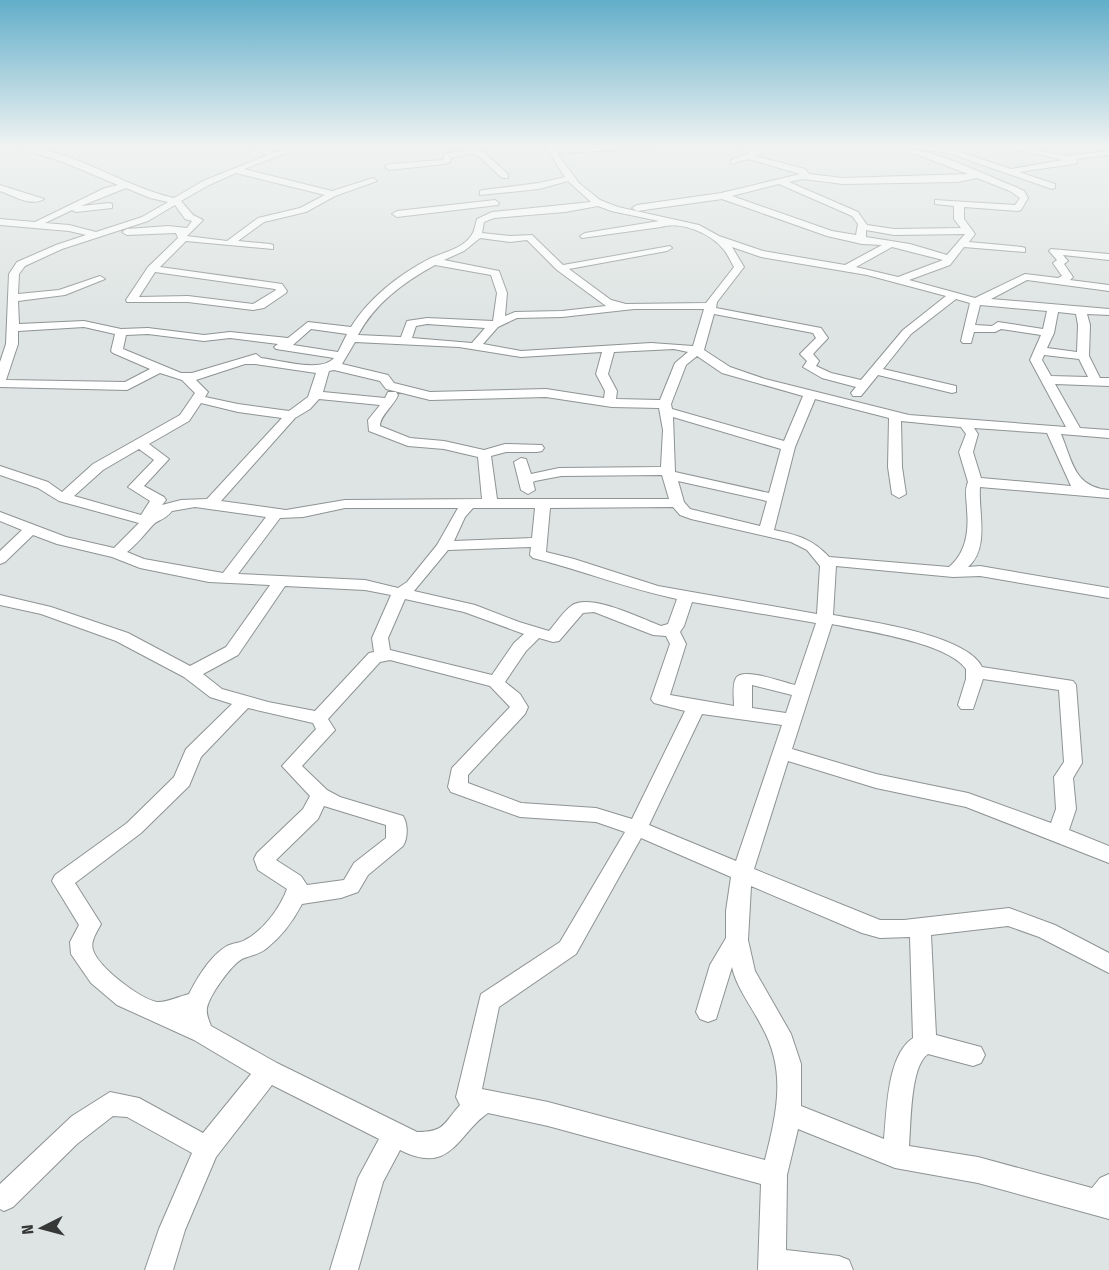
<svg xmlns="http://www.w3.org/2000/svg" width="1109" height="1270" viewBox="0 0 1109 1270" font-family="'Fira Sans Condensed',sans-serif">
<rect width="100%" height="100%" fill="#dee4e3"/>
<g fill="none" stroke-linecap="round" stroke-linejoin="round">
<defs>
<g id="minor">
<path d="M13,146C70,146 120,186 174,198L203,181L268,155L248,146H259L275,153L293,146H305L244,169L332,191L373,178L377,181L335,196L306,212L264,222L238,241L270,244L273,245V249L186,241L160,267L282,284L287,291L286,293L264,308L253,310L188,302H127L126,300L148,267L178,238L176,233L127,235L122,232L127,229L168,226L187,228L192,221L185,219L175,205L148,221L62,249L25,266L19,274L18,294L59,290L100,276L105,279L65,295L18,301L19,324L84,321L121,329L148,328L204,335L230,332L288,338L308,322L351,327C370,297 400,274 431,258C444,252 462,249 471,236C475,231 475,225 477,219L492,212L591,202L568,181L539,189L480,195V191L483,190L539,183L565,177L545,146H553L555,149L661,146L657,148L557,153L579,183L600,200L618,207L699,225L719,236L763,251L845,265L882,245L862,244L827,236L722,199L637,211L632,208L637,205L721,193L800,174L748,159L731,164V160L751,152L730,146L758,149L767,146H778L755,156L805,169L809,174L843,178L968,174L921,156L885,146C930,146 975,171 1016,187L1024,191L1028,198L1021,210L1018,211L964,207V219L975,234L969,242L1022,247L1025,248V252L964,247L950,265L909,280L975,298L1025,274L1058,278L1062,276L1053,263L1057,260L1049,251L1051,249L1109,254V260L1063,255L1068,261L1064,264L1073,277L1070,280L1109,285V291L1027,280L991,299L1109,309V315L1087,314L1090,325L1089,356L1100,378H1109V386L1055,384L1080,428L1109,430V438L1061,434C1073,463 1074,487 1109,490V498L980,487C978,511 990,548 968,567L980,566L1109,588V598L980,576L953,577L836,566L833,615C868,621 967,635 982,667L1073,681L1076,685L1082,763L1073,778L1076,809L1069,830L1109,846V863L966,807L876,788L788,761L754,869L880,920H904L1009,908L1055,925L1109,953V973L1039,937L1008,926L931,935L936,1035L981,1047L985,1055L981,1063L973,1066L928,1054C910,1066 911,1124 909,1146L978,1157L1092,1188L1100,1178L1109,1174V1219L978,1183L895,1168L798,1129L787,1175L786,1250L839,1256L849,1260L853,1270H758L761,1184L548,1126L488,1113C457,1134 452,1176 400,1150L383,1182L358,1270H330L358,1178L379,1139L272,1085L216,1157L185,1230L173,1270H145L159,1229L192,1153L127,1117L113,1116L77,1144L13,1207L4,1211L0,1209V1184L72,1116L110,1092L139,1098L203,1133L251,1074L194,1040L117,1005L91,983L71,954L70,942L79,925L52,881L55,875L127,823L174,777L186,749L232,704L210,697L184,677L116,641L41,614L0,605V595L51,607L128,633L190,666L226,647L270,585L209,582L140,568L112,557L57,544L33,535L5,562L0,564V551L22,530L0,521V512L66,537L114,548L139,523L59,501L38,488L0,475V466L48,482L62,492L93,464L180,415L195,393L182,380L160,373L127,390L0,387V362L6,344L9,274L17,262L56,245L86,235L69,231L0,225V219L35,222L105,188L118,185L63,162ZM236,173L325,195L300,208L258,218L227,241L187,236L203,220L193,215L181,201L209,185ZM977,178L1010,191L1020,198L1015,205L935,200V204L954,206V219L961,228L894,229L867,225L858,212L789,182L803,179L843,184L958,182ZM779,184L852,216L858,224L856,235L832,231L732,196ZM126,188L150,198L168,202L142,217L96,232L69,225L45,223L72,210L76,212L112,208V204L109,203L81,206ZM598,206L611,211L659,221L585,233L580,236L582,238L661,227C681,221 711,233 724,250C728,255 731,262 734,267L706,303L626,304L611,300L569,269L667,251L672,248L670,246L563,265L532,235L510,236L482,233L484,222L494,218L565,212ZM866,230L894,235L965,234L947,255L910,244L866,237ZM480,238L510,242L527,240L557,270L606,306L562,311L515,312L505,316L507,293L499,271L444,260L464,251ZM732,247L761,257L867,275L946,296L903,330L861,380L831,373L816,366L819,361L813,354L828,338L821,328L716,308L717,302L744,267ZM892,247L943,260L898,277L856,267ZM435,265L491,275L497,293L493,321L427,318L407,321L401,337L358,335C375,303 404,282 435,265ZM155,272L275,289L276,290L253,304L188,296L139,297ZM956,299L970,303L961,341L963,343H971L974,332H995L1001,329L1041,335L1030,360L1066,427L909,415L765,379L730,367L704,350L714,314L813,333L816,338L800,354L807,361L803,367L822,378L856,387L851,393L853,396H861L878,375L952,393L956,392V386L883,369L911,334ZM980,305L1047,311L1043,329L998,322L992,326L975,325ZM634,309H704L693,346L651,343L521,351L483,344L498,327L517,318L562,317ZM1058,312L1076,314L1078,325L1077,352L1047,348L1054,333ZM427,324L485,328L472,343L412,338L416,326ZM84,327L115,334L111,351L113,353L150,369L125,382L6,380L18,344V331ZM311,329L347,334L338,352L293,345ZM148,334L204,341L230,338L278,344L274,347L276,349L334,358C322,373 279,360 261,358L256,354L192,373H181L123,349L126,335ZM355,342L459,347L521,357L602,352L596,374L605,391L604,398L546,389L430,392L394,383L388,375L342,364ZM674,349L688,352L675,363L660,400L616,399L617,391L608,374L614,352ZM1044,355L1079,359L1088,377L1051,376L1042,360ZM697,356L722,373L803,396L784,441L672,409L671,404L686,365ZM245,364H255L316,373L308,397L289,411L238,404L205,397L208,392L196,380ZM334,370L380,381L386,389L430,400L546,397L612,407L659,408L663,430L661,467L559,468L531,474L526,459L521,458L514,462L521,490L528,494L535,490L533,482L535,481L561,476L662,475L669,499H497L491,456L506,452H537L542,451L544,448L542,445L505,444L484,450L444,441L410,438L380,426C380,415 394,406 398,395L396,392H388L385,398L323,392L329,371ZM319,399L380,405L368,420L369,431L408,446L444,449L478,457L482,499L345,500L286,510L221,501L295,418L310,409ZM815,399L889,418L888,467L892,494L899,498L906,494L902,467L901,421L961,427L966,434L959,452L968,482C964,491 967,500 967,510C969,531 966,553 949,567L829,557C813,539 797,535 774,530L795,447ZM201,403L238,412L282,418L207,499L181,500L162,505L166,500L164,497L144,486L169,459L149,444L189,421ZM673,417L781,449L769,493L675,472ZM974,428L1047,433L1071,486L981,478L973,452L978,434ZM139,449L154,460L128,487L150,501L141,515L74,496L103,470ZM678,481L767,501L760,526L690,509L684,502ZM195,507L266,517L223,573L144,559L127,552C137,544 144,535 152,526C158,519 164,521 172,511ZM673,507L680,515L691,519L791,542L807,550L820,566L817,614L658,586L574,559L546,552L550,508ZM345,508H458L437,545L407,582L398,588L365,580L238,574L280,518L303,517ZM473,508H535L532,538L454,541L465,517ZM531,547L530,555L533,558C581,570 628,589 677,599L668,624L661,626C642,619 589,592 571,606C563,612 556,623 549,631L519,622L475,605L414,591L448,550ZM285,586L365,590L391,595L372,638L374,652L369,653L315,711L268,702L222,689L203,674L238,655ZM405,599L464,612L524,634L514,643L492,675L390,650L388,638ZM692,602L816,623L795,685C783,682 743,667 736,678C732,684 734,699 734,706L670,695L686,644L680,632L684,626ZM594,612L653,635L666,636L670,644L651,699L654,703L685,711L632,819L596,808L521,803L468,783V775L525,714L528,707L520,694L505,682L526,651L539,638L553,642L559,641L583,613ZM832,624C864,631 947,642 966,669V679L958,705L961,709H973L983,679L1059,690L1064,762L1054,777L1056,809L1051,823L968,793L876,774L792,749ZM390,660L490,686L510,707L452,768L448,787L451,792L520,817L596,822L625,832L560,942L481,994L456,1097L460,1105C443,1124 445,1132 417,1132L277,1063L211,1026C209,1020 206,1015 207,1008C209,996 231,965 242,959C251,955 259,955 267,948C282,936 293,921 302,904L341,898L358,892L368,875L403,846C408,838 408,824 403,816L340,797L327,790L302,766L335,730L328,719L380,662ZM752,685L792,695L786,713L752,708ZM248,708L313,723L316,729L282,766L310,796L303,809L257,853L254,859L258,870L287,889C280,908 263,931 245,940C240,943 233,943 227,946C211,955 197,978 189,994C180,996 166,1003 157,1002C140,999 98,967 93,950C90,941 97,932 101,924L75,883L141,833L189,786L201,757ZM702,714L782,725L736,861L649,825ZM324,806L386,825V838L354,863L344,880L307,885L301,876L276,860L318,819ZM641,838L731,877L726,911V938L710,965L696,1012L700,1019L708,1022L716,1019L732,967C736,987 752,1007 761,1025C787,1070 777,1112 765,1160L548,1102L482,1089L499,1007L576,954ZM751,886L862,933L880,938L910,937L913,1038C887,1055 887,1110 884,1139L801,1106V1064L791,1034L755,971L748,940Z"/>
<path d="M468,146H510L506,148L480,149L508,174V178H502L475,153L451,158L450,162L445,164L389,170L385,167L389,164L443,160L444,154L471,149Z"/>
<path d="M918,146L952,149L1011,169L1063,160L1002,146H1018L1067,156L1109,151V155L1077,159V163L1073,164L1019,172L1055,184V188L1052,189L948,153L918,149Z"/>
<path d="M0,185L44,199C32,207 13,196 0,191Z"/>
<path d="M495,200L499,203L498,205L397,217L392,214L397,211Z"/>
</g>
</defs>
<use href="#minor" stroke="#8e9393" stroke-width="2"/>
<use href="#minor" fill="#fff" fill-rule="evenodd"/>
</g>
<linearGradient id="sky" x2="0" y2="1"><stop stop-color="#62aec9"/><stop offset="0.45" stop-color="#f0f3f2"/><stop offset="1" stop-color="#f0f3f2" stop-opacity="0"/></linearGradient>
<rect width="1109" height="324" fill="url(#sky)"/>
<g transform="translate(42 1228) rotate(264)" stroke="#dee4e3" stroke-width="4.5" paint-order="stroke">
<path d="M0-4.5L10 22L0 15L-10 22Z" fill="#363838"/>
<text y="-9" font-size="16" font-weight="bold" text-anchor="middle" fill="#363838">N</text>
</g>
</svg>
